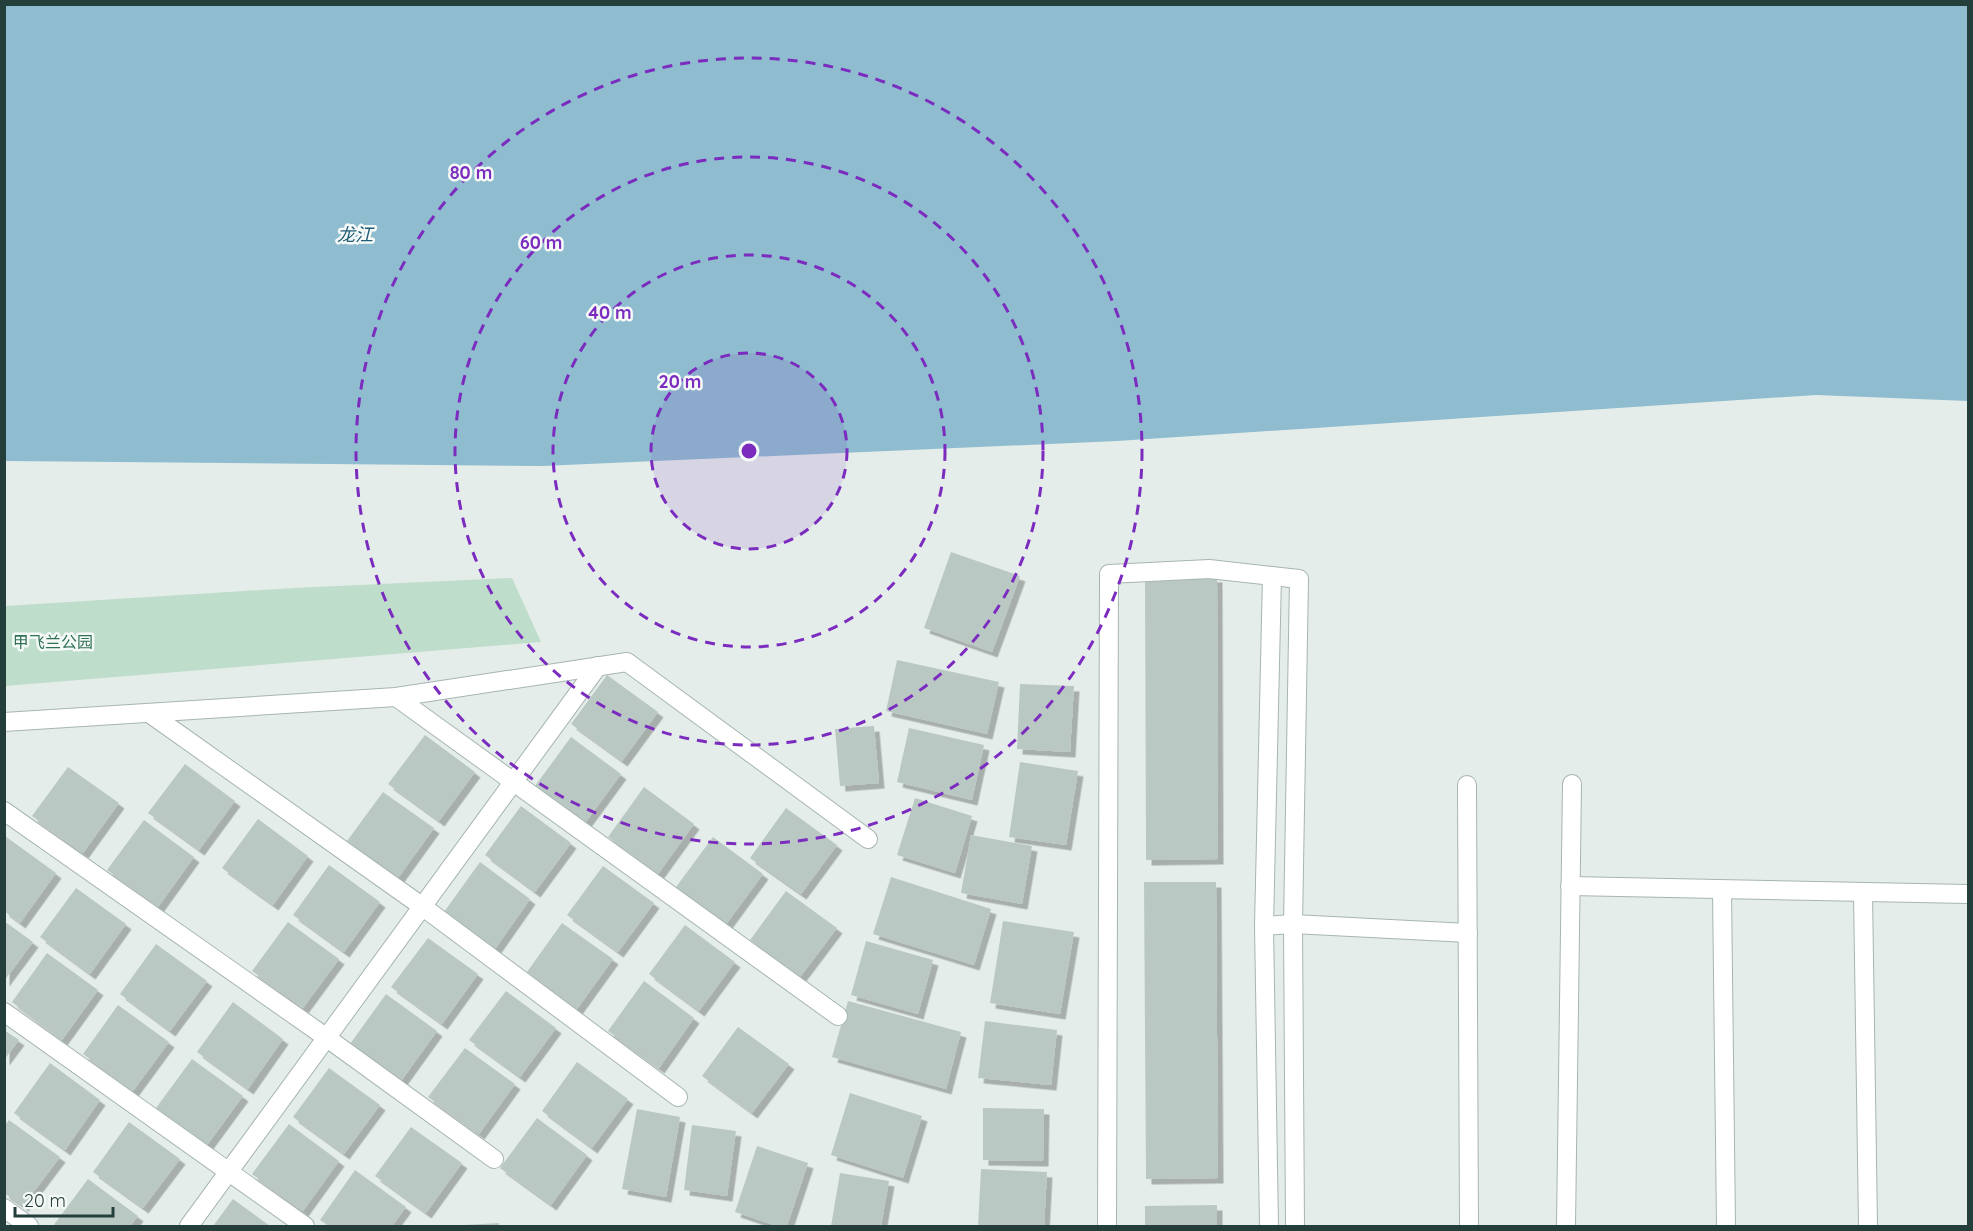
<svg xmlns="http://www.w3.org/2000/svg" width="1973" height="1231" viewBox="0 0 1973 1231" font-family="Quicksand,'Noto Sans SC',sans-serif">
<defs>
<filter id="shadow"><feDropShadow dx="5.5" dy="5.5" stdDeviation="0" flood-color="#0004"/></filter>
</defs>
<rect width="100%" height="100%" fill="#e4edea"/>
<path fill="#bfddcb" d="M512,578L541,642L5,686V606L294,588Z"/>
<path fill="#8fbccf" d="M4,5H1968V401L1816,395L1117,441L542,466L5,461Z"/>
<g fill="#bac8c4" filter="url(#shadow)">
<path d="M951,552L1020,576L992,652L924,628Z"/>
<path d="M1217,577L1218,859L1146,860L1145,578Z"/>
<path d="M897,660L999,682L987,734L886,711Z"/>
<path d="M607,675L658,712L622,761L571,724Z"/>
<path d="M1020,684L1074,686L1070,752L1017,749Z"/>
<path d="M874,726L879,783L840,786L835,729Z"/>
<path d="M909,728L984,745L972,800L897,782Z"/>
<path d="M425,735L475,772L439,821L388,784Z"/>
<path d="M571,737L621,774L585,823L535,786Z"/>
<path d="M1020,762L1078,771L1066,845L1009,837Z"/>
<path d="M185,764L235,801L199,850L148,813Z"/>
<path d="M68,767L119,803L83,853L32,816Z"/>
<path d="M644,787L694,824L658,874L608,837Z"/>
<path d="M383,792L434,828L398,878L347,841Z"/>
<path d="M915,798L972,816L955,873L897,855Z"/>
<path d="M521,806L571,843L535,892L485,855Z"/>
<path d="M786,808L837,845L801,894L750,858Z"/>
<path d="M258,819L308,856L273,905L222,868Z"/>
<path d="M144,820L194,857L158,907L107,870Z"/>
<path d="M971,835L1032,846L1022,904L961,893Z"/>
<path d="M5,836L56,873L20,923L4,911Z"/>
<path d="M713,837L763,874L727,923L676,887Z"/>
<path d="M480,862L530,899L495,949L444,912Z"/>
<path d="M329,865L380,902L344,952L293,915Z"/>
<path d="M603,866L654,903L618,952L567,915Z"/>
<path d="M891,877L991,909L974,965L873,934Z"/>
<path d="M1144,882H1216L1218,1178L1146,1179Z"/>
<path d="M76,888L126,924L90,974L40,937Z"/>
<path d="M786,891L837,928L800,977L750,940Z"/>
<path d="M4,921L33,942L4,981Z"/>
<path d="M1003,921L1074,932L1060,1014L990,1003Z"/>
<path d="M288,922L339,959L303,1008L252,971Z"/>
<path d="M562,923L613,959L577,1009L527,972Z"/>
<path d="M685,925L735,962L699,1011L649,974Z"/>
<path d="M428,938L478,974L442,1024L391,987Z"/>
<path d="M866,941L933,960L918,1014L851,995Z"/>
<path d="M156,944L207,981L170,1031L120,994Z"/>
<path d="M47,953L98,990L62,1040L12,1002Z"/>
<path d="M644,981L694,1018L659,1068L608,1031Z"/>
<path d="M506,991L556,1028L520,1077L469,1040Z"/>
<path d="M386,994L437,1031L401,1081L350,1044Z"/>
<path d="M848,1001L961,1032L946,1089L832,1057Z"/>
<path d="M233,1002L283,1039L248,1089L197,1052Z"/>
<path d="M118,1005L169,1042L133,1091L83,1054Z"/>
<path d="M985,1021L1057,1030L1051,1085L978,1078Z"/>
<path d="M738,1027L789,1064L752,1113L702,1076Z"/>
<path d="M4,1030L19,1040L4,1060Z"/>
<path d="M465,1048L515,1084L479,1134L428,1097Z"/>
<path d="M192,1059L243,1096L207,1145L156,1108Z"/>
<path d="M577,1062L628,1099L592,1148L542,1111Z"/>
<path d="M50,1063L100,1100L65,1150L14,1113Z"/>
<path d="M329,1068L380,1105L344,1154L293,1117Z"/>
<path d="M850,1093L922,1116L903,1178L831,1155Z"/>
<path d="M983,1108L1044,1109L1043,1161L983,1160Z"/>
<path d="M637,1109L680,1117L666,1197L622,1189Z"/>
<path d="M537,1118L587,1155L551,1205L500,1168Z"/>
<path d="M9,1120L60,1157L23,1206L4,1193V1126Z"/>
<path d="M129,1122L180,1159L143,1208L93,1172Z"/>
<path d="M289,1124L339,1161L303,1211L252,1174Z"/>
<path d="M692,1125L736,1131L727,1196L684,1190Z"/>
<path d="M411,1127L462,1163L426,1213L375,1176Z"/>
<path d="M757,1146L808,1163L787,1226H777L735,1212Z"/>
<path d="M981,1169L1047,1172L1044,1226H978Z"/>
<path d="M355,1170L406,1207L392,1226H329L320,1220Z"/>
<path d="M840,1173L889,1181L881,1226H831Z"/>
<path d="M88,1179L138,1216L130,1226H53Z"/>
<path d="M233,1199L270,1226H213Z"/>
<path d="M1217,1205V1226H1145V1206Z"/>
<path d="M499,1223V1226H463V1225Z"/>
</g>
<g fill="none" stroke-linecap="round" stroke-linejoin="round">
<defs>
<g id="minor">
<path d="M396,697L838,1016"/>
<path d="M149,713L423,907L678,1097"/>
<path d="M4,722L396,697L627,662L868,839"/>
<path d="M1467,785L1469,1226"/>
<path d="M4,811L327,1038L494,1159"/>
<path d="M1570,886L1968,894"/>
<path d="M1722,890L1726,1226"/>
<path d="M1863,893L1868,1226"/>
<path d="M1264,926L1293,924L1468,933"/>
<path d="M4,1012L305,1226"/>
<path d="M4,1208L29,1226"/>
<path d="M189,1226L598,666"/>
<path d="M1107,1226L1109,574L1209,569L1299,579L1293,924L1295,1226"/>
<path d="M1269,1226L1264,926L1272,576"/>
<path d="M1566,1226L1572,784"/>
</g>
</defs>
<use href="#minor" stroke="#a7b5b2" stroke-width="20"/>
<use href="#minor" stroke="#fff" stroke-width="18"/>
</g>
<circle cx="749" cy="451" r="98" fill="#7b2cbf" fill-opacity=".12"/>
<g fill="none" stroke="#7b2cbf" stroke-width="3" stroke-dasharray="10 8">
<circle cx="749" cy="451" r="98"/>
<circle cx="749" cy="451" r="196"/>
<circle cx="749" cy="451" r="294"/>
<circle cx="749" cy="451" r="393"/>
</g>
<g text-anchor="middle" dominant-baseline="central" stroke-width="5" stroke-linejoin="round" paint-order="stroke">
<g font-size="16" fill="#307354" stroke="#f5faf8">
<text x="53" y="642">甲飞兰公园</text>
</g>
<g font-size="18" font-style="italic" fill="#215c78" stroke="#f5faf8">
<text x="355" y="234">龙江</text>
</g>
</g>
<circle cx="749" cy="451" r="9" fill="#7b2cbf" stroke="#f5faf8" stroke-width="3"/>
<g font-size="18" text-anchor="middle" font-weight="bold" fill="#7b2cbf" stroke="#f5faf8" stroke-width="5" stroke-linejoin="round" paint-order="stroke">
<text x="471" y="179">80 m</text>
<text x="541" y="249">60 m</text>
<text x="610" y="319">40 m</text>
<text x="680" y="388">20 m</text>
</g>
<rect width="1973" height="1231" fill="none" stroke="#243e3b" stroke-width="12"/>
<path d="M15 1207v9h98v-9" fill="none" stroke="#243e3b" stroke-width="3"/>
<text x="24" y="1207" font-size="18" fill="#243e3b" stroke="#f5faf8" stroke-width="4.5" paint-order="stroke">20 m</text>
</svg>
